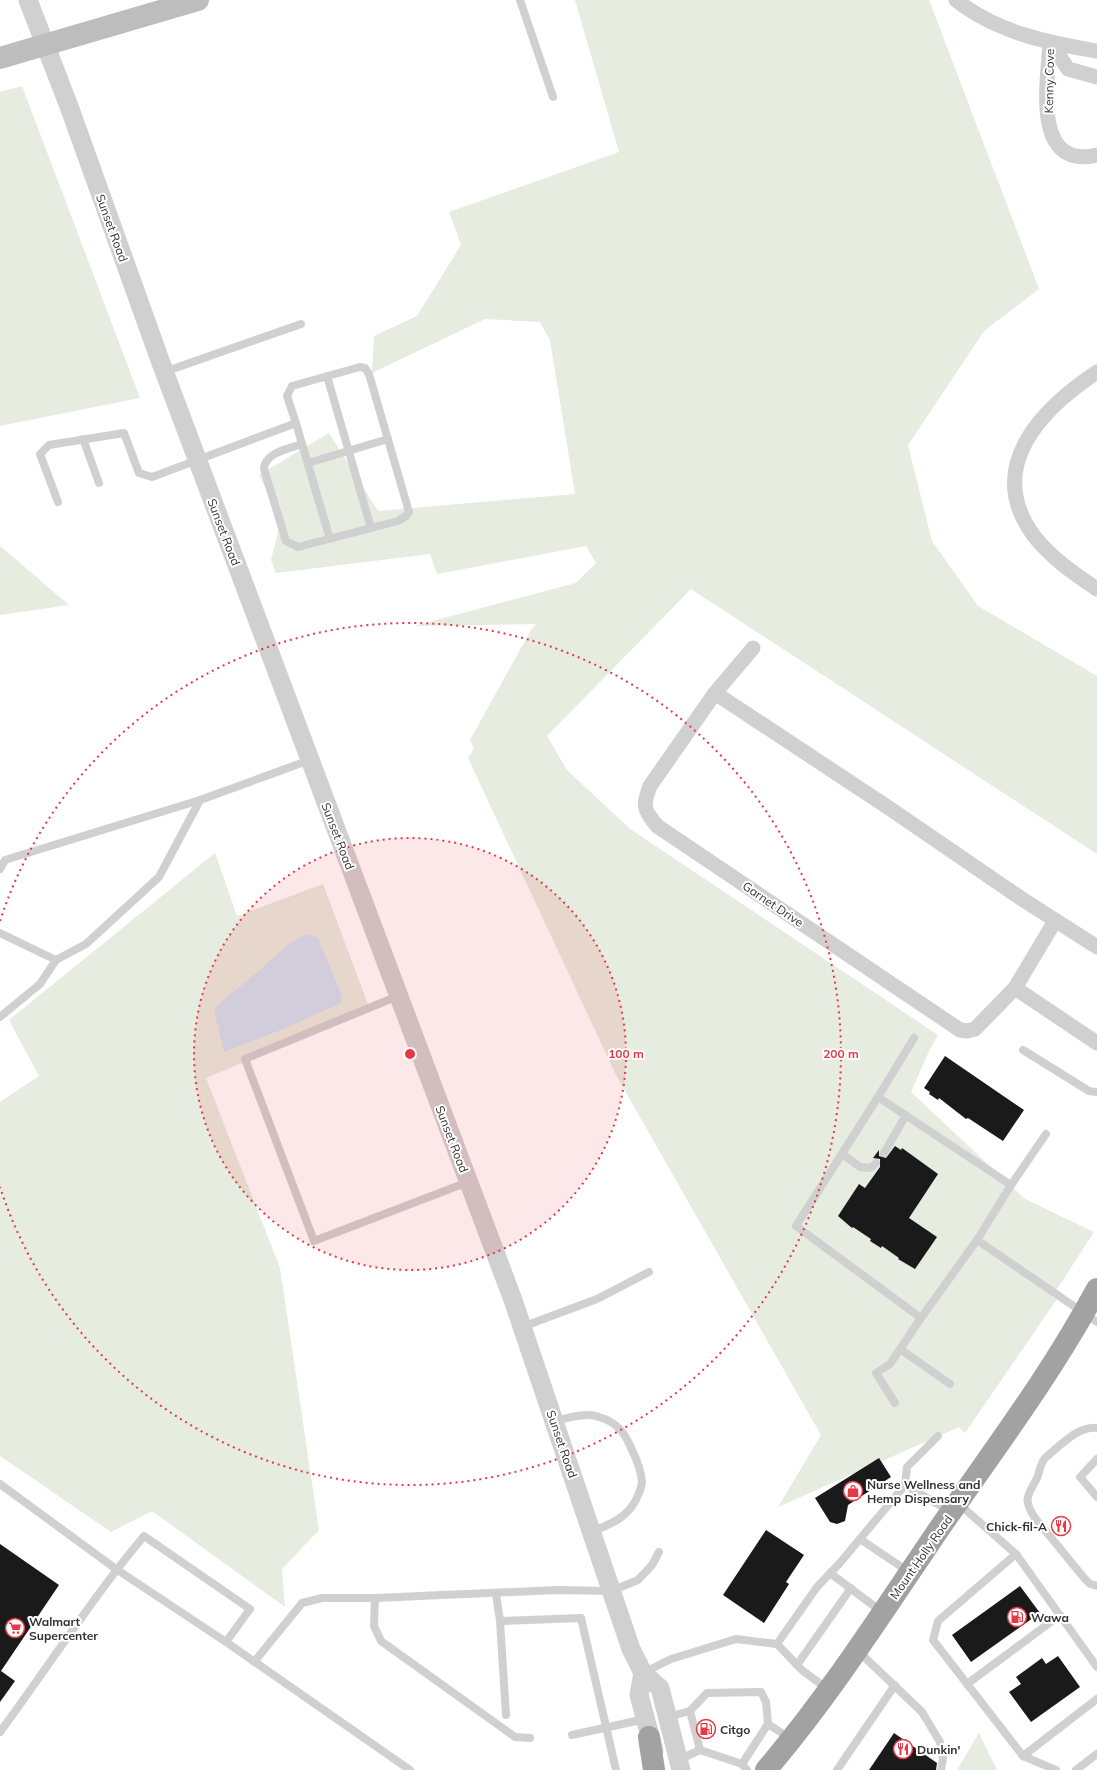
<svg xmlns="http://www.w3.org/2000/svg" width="1097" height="1770" viewBox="0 0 1097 1770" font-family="Mulish,sans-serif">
<rect width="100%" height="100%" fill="#fff"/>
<g fill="#e6ecdf">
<path d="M575,0H929L1039,289L984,331L908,445L932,541L978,606L1097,676V854L691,589L547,736L567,770L630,829L938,1035L929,1051L911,1092L1025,1199L1094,1232L1052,1297L1057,1299L965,1433L959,1427L778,1507L821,1435L616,1075L468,758L474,748L470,740L531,630L536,624L414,626L576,583L596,563L586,546L437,574L430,554L276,573L271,560L281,520L259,475L329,433L378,511L575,494L550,340L540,322L485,319L372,373L374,336L417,316L461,245L449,212L619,152Z"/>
<path d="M22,86L140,398L0,426V92Z"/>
<path d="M0,546L69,605L0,615Z"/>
<path d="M215,853L237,916L323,884L370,1010L206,1078L280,1268L319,1530L282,1569L285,1607L152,1511L111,1532L0,1456V1102L39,1076L9,1020Z"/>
<path d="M979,1733L997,1770H957Z"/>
</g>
<path fill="#cfe2ee" d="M308,934L318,938L342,997L341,1003L286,1028L224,1052L214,1010C224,997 237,990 249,979C264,968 291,938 308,934Z"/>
<g fill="#1a1a1a">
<path d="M945,1056L1024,1110L1003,1141L968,1118L966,1119L939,1098L938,1100L929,1094L930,1092L924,1088Z"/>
<path d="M895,1146L901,1150L902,1148L938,1174L909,1218L937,1237L915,1269L898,1259L899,1258L882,1246L881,1248L870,1241L871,1239L853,1227L852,1228L838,1216L859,1184L865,1188L880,1167V1159L873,1158L879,1150V1156L886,1158Z"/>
<path d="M879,1458L891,1477L848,1505L845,1521L837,1524L830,1522L815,1498Z"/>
<path d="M766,1530L804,1555L786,1582L789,1584L764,1623L723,1595Z"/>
<path d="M0,1544L59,1585L1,1671L15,1681L0,1702Z"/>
<path d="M1020,1586L1040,1613L971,1662L952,1635Z"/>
<path d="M1058,1656L1080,1687L1031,1722L1009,1692L1021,1684L1016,1677L1042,1658L1046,1664Z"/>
<path d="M894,1733L937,1763L936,1770H869Z"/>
</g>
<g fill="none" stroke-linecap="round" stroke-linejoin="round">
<g stroke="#d0d0d0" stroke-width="8">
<path d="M520,0L553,97"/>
<path d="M164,372L301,324"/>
<path d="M327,376L371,528"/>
<path d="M83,439L99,483"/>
<path d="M302,444L330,539"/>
<path d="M308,463L388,439"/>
<path d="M58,502L40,454L49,445L124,433L139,473L152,477L296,423L287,396L292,386L360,367L365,368L369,374L409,512L406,516L398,521L298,547L286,541L264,469C265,452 289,449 302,444L296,423"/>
<path d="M0,869L5,860L200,800L310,760"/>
<path d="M0,933L56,960L86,944L159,877L200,800"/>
<path d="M398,996L245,1059L314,1241L468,1182"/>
<path d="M0,1017L40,984L56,960"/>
<path d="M1023,1050L1089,1091L1097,1092"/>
<path d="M878,1097L914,1038"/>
<path d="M884,1153L906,1115"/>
<path d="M842,1154L860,1167L871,1168L876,1163"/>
<path d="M1011,1185L1046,1134"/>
<path d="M977,1240L1011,1185L878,1097L796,1226L921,1318L977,1240L1097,1322"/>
<path d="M522,1327L597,1299L649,1272"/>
<path d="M900,1349L950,1384"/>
<path d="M895,1403L876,1373L890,1364L921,1318"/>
<path d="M554,1421C568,1418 586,1412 599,1417C617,1422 625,1433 632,1450C637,1460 641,1470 642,1482C642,1485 640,1490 639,1493C631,1516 612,1524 591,1532"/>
<path d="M1097,1428C1077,1426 1060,1446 1045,1458C1040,1464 1040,1471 1037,1478C1028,1496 1022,1498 1035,1518L1085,1579L1090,1584L1097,1586"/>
<path d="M1097,1459L1080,1477L1097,1497"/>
<path d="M0,1484L116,1569L226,1642L410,1770"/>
<path d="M905,1485L951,1512"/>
<path d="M959,1504L1016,1554L1097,1667"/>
<path d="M860,1539L909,1572"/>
<path d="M1016,1554L938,1621L933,1640L1023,1756"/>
<path d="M830,1573L882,1612"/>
<path d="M496,1594L500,1621L506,1715"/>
<path d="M375,1598L374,1626L381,1641L515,1737L530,1738"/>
<path d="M500,1621L581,1618L616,1770"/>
<path d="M777,1644L803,1671L829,1690"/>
<path d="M858,1651L922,1712L940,1742L943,1759L941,1770"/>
<path d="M254,1662L302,1603L322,1598H375L558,1590L611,1591L638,1580L652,1565L659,1552"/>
<path d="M797,1665L851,1588"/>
<path d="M643,1673L671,1659L736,1639L777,1644L817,1587L839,1564L905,1485L907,1467L938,1436"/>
<path d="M967,1684L1060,1615"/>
<path d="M690,1711L700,1750"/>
<path d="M668,1717L690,1711L707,1693L761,1692L766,1702L768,1724L742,1764"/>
<path d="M768,1724L791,1739"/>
<path d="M0,1732C48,1667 92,1598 144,1536L250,1609L226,1642"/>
<path d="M572,1735L645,1719"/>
<path d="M678,1760L700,1750L742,1764L747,1770"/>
<path d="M837,1770L895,1685"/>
<path d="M1056,1770L1023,1756L1097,1699"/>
<path d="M1076,1770L1097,1754"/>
</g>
<g stroke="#d0d0d0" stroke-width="15">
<path d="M956,0C996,32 1048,43 1097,51"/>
<path d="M1050,42C1048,81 1031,170 1097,155"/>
<path d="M1050,42L1068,69L1097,77"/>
<path d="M1097,372C1040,410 984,468 1034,536C1051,558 1075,574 1097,589"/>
<path d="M753,648L715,693L650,786C642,806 644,810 657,826L960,1030L967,1031L975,1029L1015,988L1055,921"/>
<path d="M715,693L892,810L1022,899L1097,947"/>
<path d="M1015,988L1097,1043"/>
</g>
<g stroke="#d0d0d0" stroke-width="19">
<path d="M28,0L70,109L161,363L513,1300L631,1649L643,1673L660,1688L681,1770"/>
<path d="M643,1673L639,1695L654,1751"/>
</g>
<path stroke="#bdbdbd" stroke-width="22" d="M0,58L198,0"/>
<g stroke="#a2a2a2" stroke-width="22">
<path d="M649,1737L654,1770"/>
<path d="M766,1770C830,1695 884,1610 939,1529C993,1451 1052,1373 1097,1289"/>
</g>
</g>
<circle cx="410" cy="1054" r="216" fill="#e63946" fill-opacity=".12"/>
<g fill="none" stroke="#e63946" stroke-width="2" stroke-dasharray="2 4">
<circle cx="410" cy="1054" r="216"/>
<path d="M0 921A431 431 0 1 1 0 1187"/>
</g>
<defs>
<symbol id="shop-ring" viewBox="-11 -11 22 22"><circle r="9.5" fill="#fff" stroke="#e63946" stroke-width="1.5"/><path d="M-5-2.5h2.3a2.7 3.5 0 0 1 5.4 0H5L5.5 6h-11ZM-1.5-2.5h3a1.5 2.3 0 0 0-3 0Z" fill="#e63946"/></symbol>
<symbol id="restaurant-ring" viewBox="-11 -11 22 22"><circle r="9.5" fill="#fff" stroke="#e63946" stroke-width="1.5"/><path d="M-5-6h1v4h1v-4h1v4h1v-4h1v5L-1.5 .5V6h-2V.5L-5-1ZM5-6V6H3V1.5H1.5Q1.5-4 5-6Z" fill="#e63946"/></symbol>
<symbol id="fuel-ring" viewBox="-11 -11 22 22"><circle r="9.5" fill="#fff" stroke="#e63946" stroke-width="1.5"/><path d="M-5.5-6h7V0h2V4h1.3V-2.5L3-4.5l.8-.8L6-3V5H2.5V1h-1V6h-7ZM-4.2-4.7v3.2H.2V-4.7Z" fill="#e63946"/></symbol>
<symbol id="supermarket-ring" viewBox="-11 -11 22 22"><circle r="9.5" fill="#fff" stroke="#e63946" stroke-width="1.5"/><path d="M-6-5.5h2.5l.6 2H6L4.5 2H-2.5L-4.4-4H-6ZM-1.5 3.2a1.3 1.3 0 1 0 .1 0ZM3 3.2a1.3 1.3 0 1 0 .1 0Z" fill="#e63946"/></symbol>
</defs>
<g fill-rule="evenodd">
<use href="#shop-ring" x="842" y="1480" width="22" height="22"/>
<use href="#restaurant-ring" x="1050" y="1515" width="22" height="22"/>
<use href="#fuel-ring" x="1006" y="1606" width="22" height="22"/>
<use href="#supermarket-ring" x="4" y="1617" width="22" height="22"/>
<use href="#fuel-ring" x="695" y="1718" width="22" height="22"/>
<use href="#restaurant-ring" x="892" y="1738" width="22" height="22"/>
</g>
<g text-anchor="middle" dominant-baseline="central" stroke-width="4" stroke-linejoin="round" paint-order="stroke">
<g font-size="12" fill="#333" stroke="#fff">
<text transform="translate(1049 81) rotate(-89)">Kenny Cove</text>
<text transform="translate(112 228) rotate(70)">Sunset Road</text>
<text transform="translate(224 532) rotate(69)">Sunset Road</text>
<text transform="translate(338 836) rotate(69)">Sunset Road</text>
<text transform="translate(773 904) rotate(34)">Garnet Drive</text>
<text transform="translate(452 1139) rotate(69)">Sunset Road</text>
<text transform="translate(562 1444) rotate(71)">Sunset Road</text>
<text transform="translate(921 1557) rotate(-55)">Mount Holly Road</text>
</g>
<g font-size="12" font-weight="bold" fill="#333" stroke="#fff" text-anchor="start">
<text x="867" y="1484">Nurse Wellness and<tspan x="867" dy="14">Hemp Dispensary</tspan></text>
<text x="1047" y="1526" text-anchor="end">Chick-fil-A</text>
<text x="1031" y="1617">Wawa</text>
<text x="29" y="1621">Walmart<tspan x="29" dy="14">Supercenter</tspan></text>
<text x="720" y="1729">Citgo</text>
<text x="917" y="1749">Dunkin'</text>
</g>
</g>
<circle cx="410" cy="1054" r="6" fill="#e63946" stroke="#fff" stroke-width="2"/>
<g font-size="12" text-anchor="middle" font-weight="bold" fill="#e63946" stroke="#fff" stroke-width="4" stroke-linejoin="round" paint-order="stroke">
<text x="626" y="1058">100 m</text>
<text x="841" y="1058">200 m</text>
</g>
</svg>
